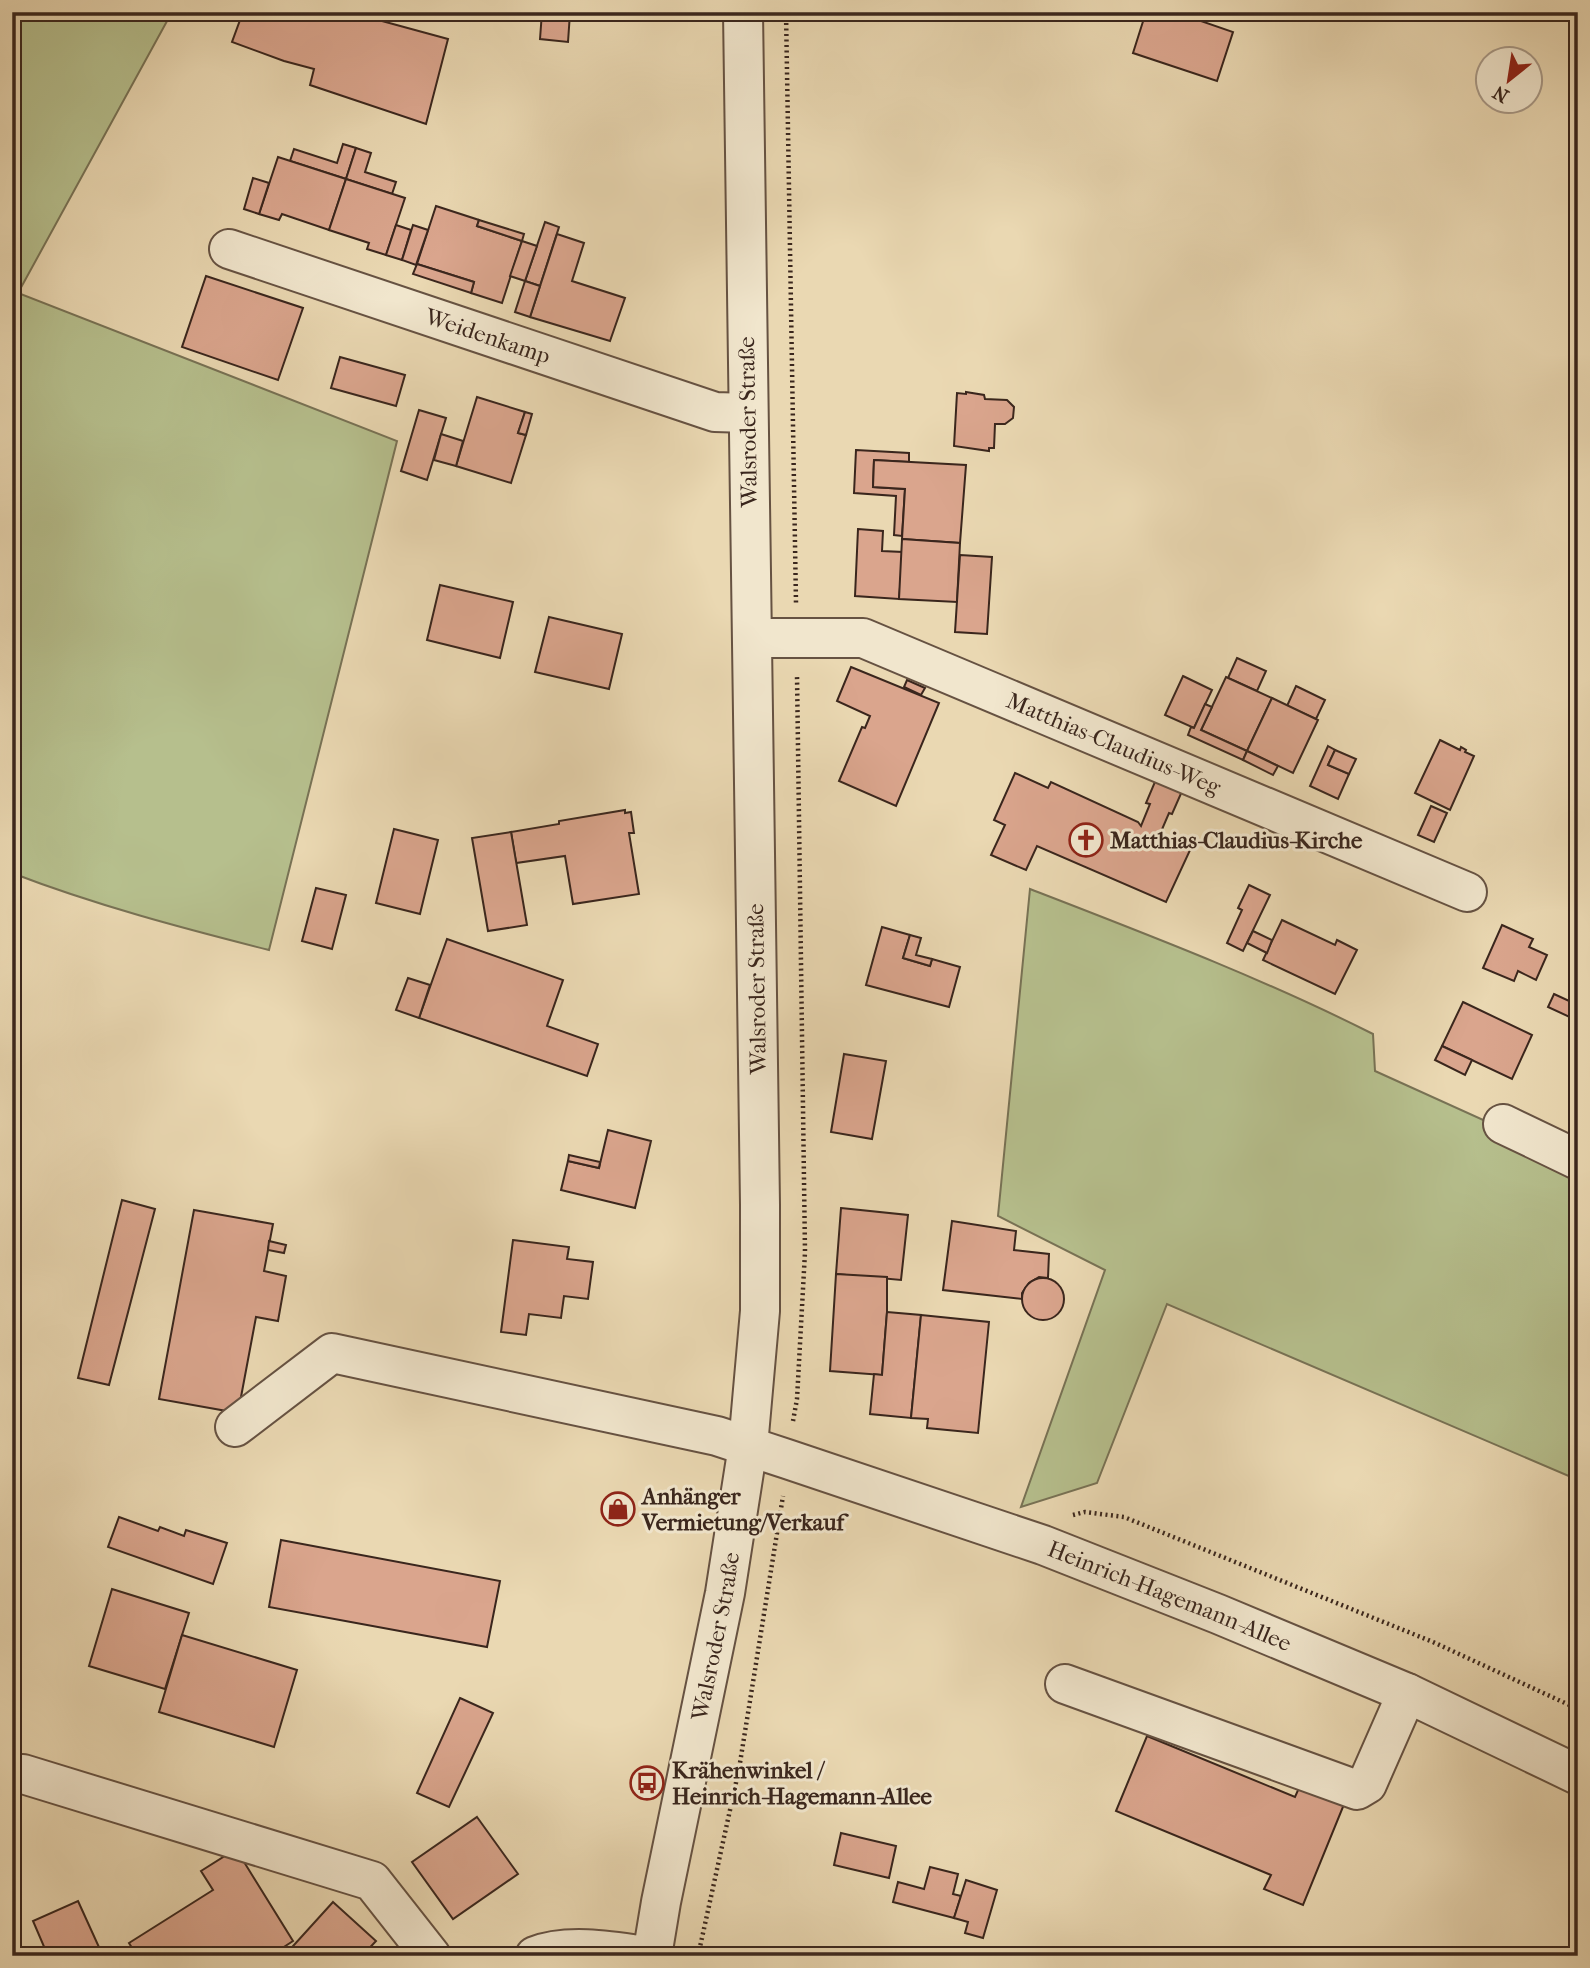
<svg xmlns="http://www.w3.org/2000/svg" width="1590" height="1968" viewBox="0 0 1590 1968" font-family="'IM FELL French Canon',serif">
<rect width="100%" height="100%" fill="#ead8b2"/>
<filter id="stains"><feTurbulence type="fractalNoise" baseFrequency=".00286" numOctaves="4"/><feColorMatrix values="0 0 0 0 .2 0 0 0 0 .09 0 0 0 0 .02 0 0 0 .5 -.17"/></filter>
<radialGradient id="worn" r=".72"><stop offset=".6" stop-color="#630" stop-opacity="0"/><stop offset="1" stop-color="#630" stop-opacity=".3"/></radialGradient>
<g fill="#b6bf8d" stroke="#787255" stroke-width="2">
<path d="M12,12H172L18,293L397,441L269,950C182,928 95,905 12,873Z"/>
<path d="M1030,889C1146,934 1262,978 1373,1034L1375,1071L1578,1163V1480L1167,1304L1097,1483L1021,1507L1105,1270L998,1216Z"/>
</g>
<g fill="#daa58d" stroke="#3a261d" stroke-width="2">
<path d="M243,12H349L448,39L426,124L310,85L314,69L284,61L232,42Z"/>
<path d="M542,12L570,13L568,42L540,39Z"/>
<path d="M1146,12H1175L1233,32L1217,81L1133,53Z"/>
<path d="M343,144L356,148L346,179L290,161L294,149L337,163Z"/>
<path d="M356,148L371,153L365,172L396,182L392,194L346,179Z"/>
<path d="M278,157L346,179L329,230L282,214L279,220L259,214Z"/>
<path d="M253,178L269,183L259,214L244,209Z"/>
<path d="M346,179L405,198L386,255L367,249L369,243L329,230Z"/>
<path d="M436,206L479,220L477,226L522,241L502,303L471,293L474,282L417,264Z"/>
<path d="M479,220L524,234L522,241L477,226Z"/>
<path d="M545,222L559,227L540,286L525,281Z"/>
<path d="M396,225L411,230L402,260L386,255Z"/>
<path d="M413,225L428,230L416,265L402,260Z"/>
<path d="M557,234L584,243L572,281L625,298L610,341L530,317Z"/>
<path d="M522,241L537,246L525,281L510,276Z"/>
<path d="M417,264L474,282L471,293L413,274Z"/>
<path d="M206,276L303,308L278,380L182,347Z"/>
<path d="M525,281L540,286L530,317L515,312Z"/>
<path d="M340,357L405,375L396,406L331,388Z"/>
<path d="M966,392L984,395L985,399L1007,400L1014,407L1013,418L1005,424H995L994,448H989V451L954,446L957,393L966,394Z"/>
<path d="M477,397L525,412L518,433L526,435L511,483L456,466Z"/>
<path d="M419,410L446,418L427,480L401,471Z"/>
<path d="M525,412L532,414L526,435L518,433Z"/>
<path d="M441,434L463,441L456,466L434,460Z"/>
<path d="M856,450L909,453V462L874,460L873,487L905,489L902,536L894,535L896,496L854,493Z"/>
<path d="M874,460L966,465L960,543L902,539L905,489L873,487Z"/>
<path d="M858,529L883,531L882,551L903,552L899,599L855,596Z"/>
<path d="M902,539L960,543L957,602L899,599Z"/>
<path d="M960,555L992,557L987,634L955,632Z"/>
<path d="M440,585L513,602L500,658L427,640Z"/>
<path d="M549,617L622,634L609,689L535,672Z"/>
<path d="M1237,658L1266,671L1257,691L1228,678Z"/>
<path d="M851,667L939,703L896,806L839,781L862,727L865,728L870,716L837,701Z"/>
<path d="M1183,676L1212,690L1194,728L1165,715Z"/>
<path d="M1226,677L1272,698L1247,751L1201,730Z"/>
<path d="M907,680L925,688L921,695L904,687Z"/>
<path d="M1296,686L1325,700L1316,719L1287,706Z"/>
<path d="M1272,698L1318,720L1293,773L1247,751Z"/>
<path d="M1205,704L1212,707L1201,730L1247,751L1243,760L1188,735L1191,727L1194,728Z"/>
<path d="M1440,740L1460,750L1461,747L1466,750L1465,752L1474,756L1450,810L1415,793Z"/>
<path d="M1328,746L1335,750L1328,765L1349,774L1338,799L1310,786Z"/>
<path d="M1335,750L1356,759L1349,774L1328,765Z"/>
<path d="M1247,751L1278,766L1273,775L1243,760Z"/>
<path d="M1015,773L1048,788L1051,782L1138,822L1141,826L1150,804L1146,803L1157,777L1183,789L1172,814L1169,813L1160,834L1191,848L1166,902L1037,846L1026,870L991,855L1005,825L994,820Z"/>
<path d="M1431,806L1447,813L1434,842L1418,835Z"/>
<path d="M625,810V813L631,812L634,833H629L639,894L573,904L565,856L516,863L511,832L559,824V821Z"/>
<path d="M394,829L438,840L420,914L376,903Z"/>
<path d="M511,832L527,925L488,931L472,838Z"/>
<path d="M1249,885L1270,895L1243,951L1227,943L1242,910L1238,908Z"/>
<path d="M316,888L346,895L332,949L302,941Z"/>
<path d="M1282,920L1335,945L1337,940L1357,950L1335,994L1263,960Z"/>
<path d="M1502,925L1533,939L1529,947L1547,955L1536,980L1518,971L1514,981L1483,968Z"/>
<path d="M882,927L910,935L903,958L930,966L932,959L960,967L949,1007L866,985Z"/>
<path d="M1253,931L1272,940L1267,953L1247,943Z"/>
<path d="M910,935L921,938L916,955L932,959L930,966L903,958Z"/>
<path d="M447,939L563,980L547,1026L598,1044L587,1076L419,1018Z"/>
<path d="M408,978L430,985L419,1018L396,1010Z"/>
<path d="M1554,994L1578,1005L1574,1019L1548,1007Z"/>
<path d="M1463,1002L1532,1035L1512,1079L1442,1046Z"/>
<path d="M1442,1046L1472,1060L1465,1075L1435,1060Z"/>
<path d="M844,1054L886,1061L872,1139L831,1132Z"/>
<path d="M608,1130L651,1141L635,1208L561,1190L568,1161L599,1168Z"/>
<path d="M569,1155L600,1162L599,1168L568,1161Z"/>
<path d="M122,1200L155,1209L109,1385L78,1378Z"/>
<path d="M841,1208L908,1215L901,1280L836,1274Z"/>
<path d="M194,1210L273,1224L264,1271L286,1276L278,1321L256,1317L238,1413L159,1399Z"/>
<path d="M952,1221L1016,1231L1014,1250L1049,1254L1048,1278L1039,1277L1029,1283L1022,1293V1299L943,1290Z"/>
<path d="M513,1240L569,1247L567,1259L593,1262L588,1299L564,1296L561,1318L529,1314L526,1335L501,1332Z"/>
<path d="M269,1241L286,1245L284,1253L268,1250Z"/>
<path d="M836,1274L887,1277V1312L882,1375L830,1371Z"/>
<circle cx="1043" cy="1299" r="21"/>
<path d="M887,1312L921,1315L911,1418L870,1414L874,1374L882,1375Z"/>
<path d="M921,1315L989,1322L978,1433L927,1428L928,1419L911,1418Z"/>
<path d="M119,1517L158,1531L160,1527L184,1536L186,1530L227,1543L213,1584L108,1547Z"/>
<path d="M281,1540L500,1581L487,1647L269,1607Z"/>
<path d="M112,1589L189,1613L165,1689L89,1666Z"/>
<path d="M182,1635L297,1670L274,1747L159,1712Z"/>
<path d="M460,1698L493,1713L449,1807L417,1793Z"/>
<path d="M1147,1736L1295,1797L1303,1779L1347,1797L1303,1905L1264,1889L1271,1875L1116,1811Z"/>
<path d="M477,1817L518,1874L453,1919L412,1862Z"/>
<path d="M841,1833L896,1846L889,1878L834,1865Z"/>
<path d="M236,1849L293,1941L270,1956H137L129,1943L213,1890L201,1871Z"/>
<path d="M930,1867L958,1874L953,1894L961,1896L954,1918L893,1902L898,1882L924,1889Z"/>
<path d="M966,1880L997,1890L983,1938L965,1933L968,1922L954,1918Z"/>
<path d="M78,1901L103,1956H48L33,1921Z"/>
<path d="M333,1902L376,1941L362,1956H284Z"/>
</g>
<g fill="none" stroke-linecap="round" stroke-linejoin="round">
<defs>
<g id="minor">
<path id="s1" d="M229,249L715,412L748,413"/>
<path id="s2" d="M752,638H863L1467,892"/>
<path d="M1503,1124L1578,1160"/>
<path id="s3" d="M235,1427L332,1353L717,1436L787,1459L1043,1545L1218,1614L1407,1693L1578,1775"/>
<path d="M1065,1684L1357,1790L1367,1784L1407,1693"/>
<path d="M23,1774L372,1881L431,1956"/>
<path d="M535,1956C567,1943 613,1951 646,1956"/>
<path id="s4" d="M652,1956L661,1902L725,1593L748,1446L760,1311V1204L743,12"/>
</g>
</defs>
<use href="#minor" stroke="#665242" stroke-width="42"/>
<g stroke="#3a261d" stroke-width="4.5" stroke-dasharray="2 3.5" stroke-linecap="butt">
<path d="M786,12L796,603"/>
<path d="M793,1421L797,1399L805,1252L797,675"/>
<path d="M1073,1515L1085,1512L1124,1517L1433,1642L1578,1709"/>
<path d="M698,1956L739,1769L783,1496"/>
</g>
<use href="#minor" stroke="#f1e6cd" stroke-width="38"/>
</g>
<defs>
<symbol id="church-ring" viewBox="-11 -11 22 22"><circle r="9.5" fill="#f1e6cd" stroke="#8f2418" stroke-width="1.5"/><path d="M-1.2-6h2.4v3.5h3.3v2.4h-3.3V6h-2.4V-.1h-3.3v-2.4h3.3Z" fill="#8f2418"/></symbol>
<symbol id="shop-ring" viewBox="-11 -11 22 22"><circle r="9.5" fill="#f1e6cd" stroke="#8f2418" stroke-width="1.5"/><path d="M-5-2.5h2.3a2.7 3.5 0 0 1 5.4 0H5L5.5 6h-11ZM-1.5-2.5h3a1.5 2.3 0 0 0-3 0Z" fill="#8f2418"/></symbol>
<symbol id="bus-ring" viewBox="-11 -11 22 22"><circle r="9.5" fill="#f1e6cd" stroke="#8f2418" stroke-width="1.5"/><path d="M-5-6H5V4H4V6H2V4H-2V6H-4V4H-5ZM-3.5-4V0h7V-4ZM-3.5 1.2v1.5H-2V1.2ZM2 1.2v1.5H3.5V1.2Z" fill="#8f2418"/></symbol>
</defs>
<g fill-rule="evenodd">
<use href="#church-ring" x="1067" y="821" width="38" height="38"/>
<use href="#shop-ring" x="599" y="1490" width="38" height="38"/>
<use href="#bus-ring" x="628" y="1764" width="38" height="38"/>
</g>
<g text-anchor="middle" dominant-baseline="central" stroke-width="6" stroke-linejoin="round" paint-order="stroke">
<g font-size="23" fill="#3a261d" stroke="#f1e6cd">
<text stroke="none"><textPath href="#s1" startOffset="273">Weidenkamp</textPath></text>
<text transform="translate(748 422) rotate(-91)">Walsroder Straße</text>
<text stroke="none"><textPath href="#s2" startOffset="383">Matthias-Claudius-Weg</textPath></text>
<text transform="translate(757 989) rotate(-91)">Walsroder Straße</text>
<text stroke="none"><textPath href="#s3" startOffset="996">Heinrich-Hagemann-Allee</textPath></text>
<text stroke="none"><textPath href="#s4" startOffset="326">Walsroder Straße</textPath></text>
</g>
<g font-size="23" font-weight="bold" fill="#3a261d" stroke="#f1e6cd" text-anchor="start">
<text x="1110" y="840">Matthias-Claudius-Kirche</text>
<text x="642" y="1496">Anhänger<tspan x="642" dy="26">Vermietung/Verkauf</tspan></text>
<text x="672" y="1770">Krähenwinkel /<tspan x="672" dy="26">Heinrich-Hagemann-Allee</tspan></text>
</g>
</g>
<rect width="1590" height="1968" fill="none" stroke="#ead8b2" stroke-width="42"/>
<rect x="14" y="14" width="1562" height="1940" fill="none" stroke="#3a261d" stroke-width="3.5"/>
<rect x="21" y="21" width="1548" height="1926" fill="none" stroke="#3a261d" stroke-width="2"/>
<g transform="translate(1509 80) rotate(210)"><circle r="33" fill="#f1e6cd" stroke="#a89987" stroke-width="2"/>
<path d="M0-5L12 26L0 18L-12 26Z" fill="#8f2418"/>
<text y="-10" font-size="19" font-weight="bold" text-anchor="middle" fill="#3a261d">N</text>
</g>
<rect width="100%" height="100%" filter="url(#stains)"/>
<rect width="100%" height="100%" fill="url(#worn)"/>
</svg>
